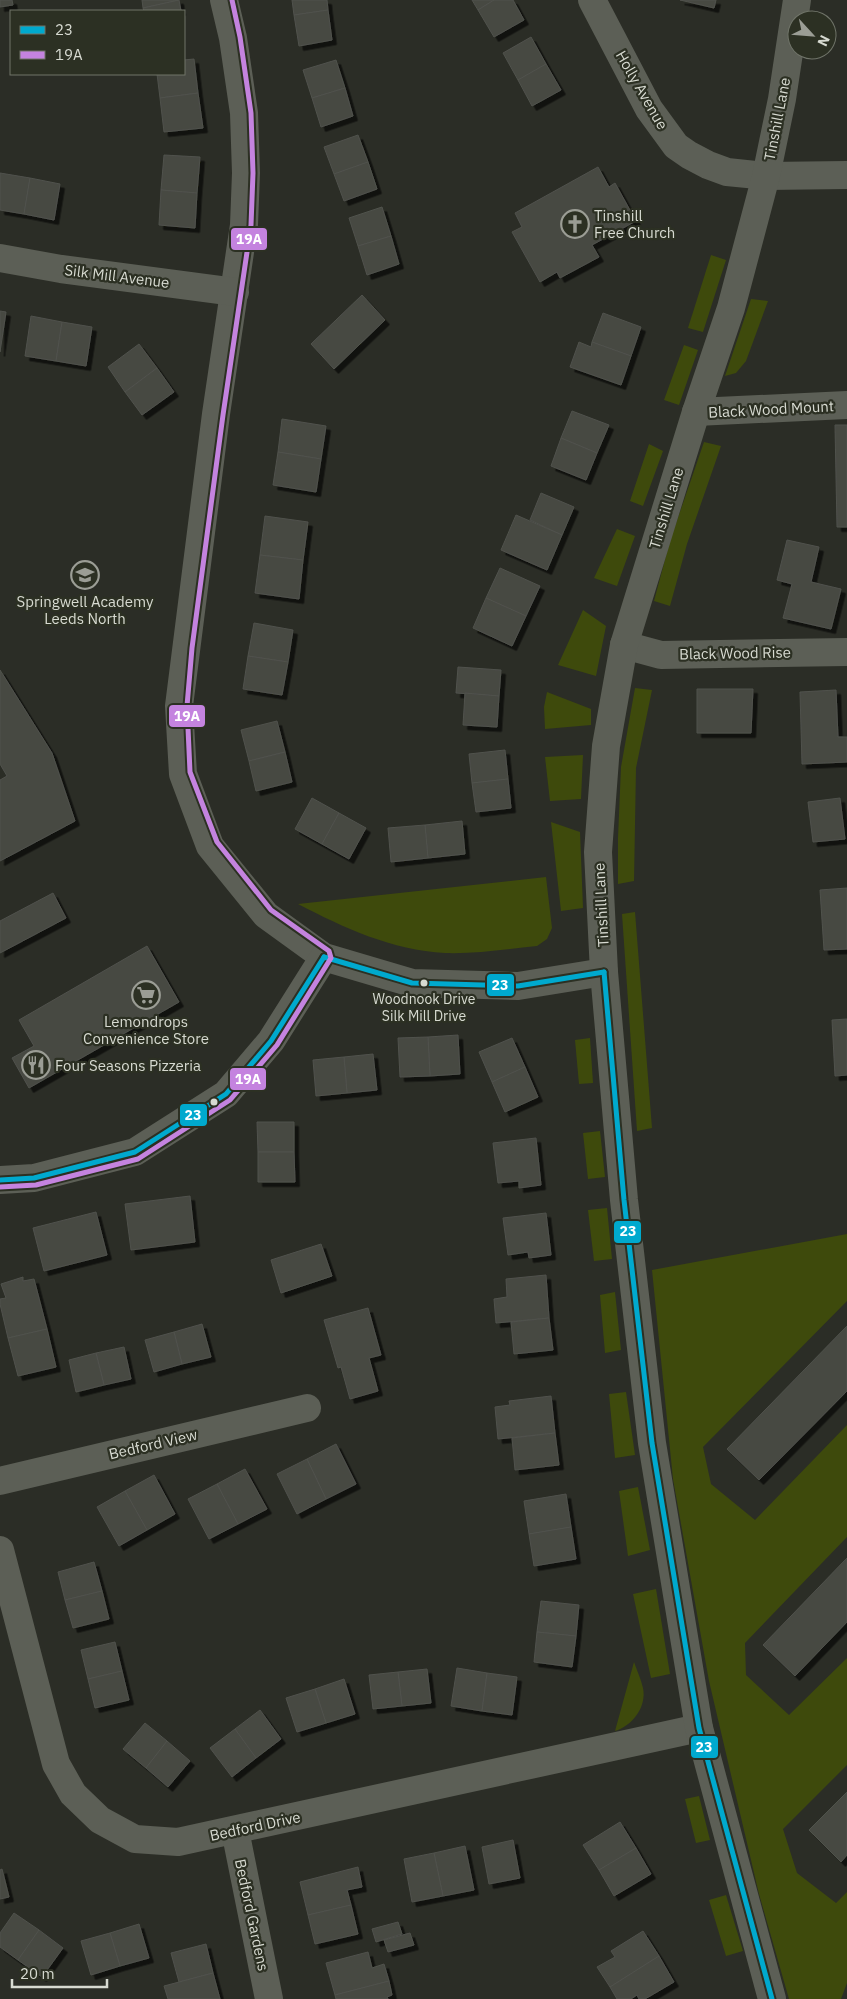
<svg xmlns="http://www.w3.org/2000/svg" width="847" height="1999" viewBox="0 0 847 1999" font-family="'IBM Plex Sans',sans-serif">
<defs>
<filter id="shadow"><feDropShadow dx="4.5" dy="4.5" stdDeviation="0" flood-color="#0009"/></filter>
</defs>
<rect width="100%" height="100%" fill="#2b2d26"/>
<g fill="#3e4a0c">
<path d="M711,255L726,260L703,332L688,328Z"/>
<path d="M751,299L768,301L746,361L736,373L725,376Z"/>
<path d="M684,345L698,350L679,405L664,400Z"/>
<path d="M704,442L721,446L687,544L670,606L654,601L670,541Z"/>
<path d="M649,444L663,451L643,506L630,501Z"/>
<path d="M617,529L635,536L617,586L594,578Z"/>
<path d="M583,610L606,626L596,676L558,665Z"/>
<path d="M635,688L652,690L636,768L634,881L618,884V838L621,767Z"/>
<path d="M547,692L591,709V725L545,729L544,707Z"/>
<path d="M583,755L581,799L550,801L545,757Z"/>
<path d="M551,822L580,832L583,908L561,911Z"/>
<path d="M546,877L552,928L547,939L537,946C507,949 475,954 445,953C392,950 344,928 298,904Z"/>
<path d="M635,912L652,1128L637,1131L622,914Z"/>
<path d="M590,1038L593,1083L579,1084L575,1040Z"/>
<path d="M600,1131L605,1177L588,1179L583,1133Z"/>
<path d="M607,1208L612,1259L594,1261L588,1210Z"/>
<path d="M847,1234V1301L703,1447L711,1484L755,1520L847,1425V1537L745,1643L746,1675L789,1715L847,1658V1765L783,1829L797,1873L836,1903L847,1892V1983L841,1999H789L759,1894L709,1681L673,1479L652,1270Z"/>
<path d="M615,1292L621,1350L605,1353L600,1295Z"/>
<path d="M626,1392L635,1455L615,1458L609,1394Z"/>
<path d="M638,1487L650,1550L628,1556L619,1491Z"/>
<path d="M656,1589L670,1674L651,1678L633,1594Z"/>
<path d="M634,1662C637,1671 641,1679 643,1688C647,1707 632,1726 615,1731Z"/>
<path d="M699,1796L710,1840L696,1843L685,1799Z"/>
<path d="M726,1895L743,1951L726,1956L709,1900Z"/>
</g>
<g fill="#474843" stroke="#50524c" filter="url(#shadow)">
<path d="M0,0H12L13,5L0,7Z"/>
<path d="M142,0H179L143,8Z"/>
<path d="M179,0L181,11H144L143,8Z"/>
<path d="M292,0H327L328,10L294,15Z"/>
<path d="M472,0H494L478,10Z"/>
<path d="M494,0H513L524,20L494,37L478,10Z"/>
<path d="M680,0H716L714,8Z"/>
<path d="M328,10L332,40L299,46L294,15Z"/>
<path d="M531,37L546,64L518,80L503,53Z"/>
<path d="M194,59L198,93L160,98L157,74H184V60Z"/>
<path d="M336,60L345,88L312,98L303,70Z"/>
<path d="M546,64L561,90L532,106L518,80Z"/>
<path d="M345,88L353,116L321,127L312,98Z"/>
<path d="M198,93L203,128L164,132L160,98Z"/>
<path d="M358,135L368,162L334,174L324,147Z"/>
<path d="M164,155L200,157L197,193L161,190Z"/>
<path d="M368,162L377,189L344,201L334,174Z"/>
<path d="M598,167L609,187L615,183L636,221L592,245L599,257L560,278L557,272L540,282L512,232L522,227L515,213Z"/>
<path d="M0,173L30,178L24,214L0,210Z"/>
<path d="M30,178L60,184L54,220L24,214Z"/>
<path d="M161,190L197,193L195,228L159,225Z"/>
<path d="M382,207L391,236L358,246L349,218Z"/>
<path d="M391,236L399,264L367,275L358,246Z"/>
<path d="M362,295L385,320L334,369L311,344Z"/>
<path d="M0,311L6,312L0,352Z"/>
<path d="M603,313L641,327L631,356L592,342Z"/>
<path d="M31,316L62,322L56,361L25,356Z"/>
<path d="M62,322L92,327L86,366L56,361Z"/>
<path d="M579,342L591,347L592,342L631,356L621,385L570,367Z"/>
<path d="M139,344L157,368L125,392L108,367Z"/>
<path d="M157,368L174,392L142,415L125,392Z"/>
<path d="M572,411L609,425L597,453L561,438Z"/>
<path d="M282,419L326,426L321,459L278,452Z"/>
<path d="M835,425H847V527H837Z"/>
<path d="M561,438L597,453L586,480L551,466Z"/>
<path d="M278,452L321,459L316,492L273,485Z"/>
<path d="M541,493L574,507L562,535L530,520Z"/>
<path d="M516,515L562,535L547,570L501,550Z"/>
<path d="M265,516L308,522L303,560L260,555Z"/>
<path d="M787,540L819,547L811,582L841,589L831,629L783,618L792,584L777,580Z"/>
<path d="M260,555L303,560L299,599L255,593Z"/>
<path d="M500,568L540,586L526,616L486,598Z"/>
<path d="M486,598L526,616L512,646L473,628Z"/>
<path d="M254,623L293,630L288,662L248,656Z"/>
<path d="M248,656L288,662L282,695L243,689Z"/>
<path d="M458,667L501,670L499,696L456,693Z"/>
<path d="M0,670L52,753L75,821L0,861V780L7,776L0,764Z"/>
<path d="M697,689H753L751,733H697Z"/>
<path d="M836,690L838,737H847V762L802,764L800,692Z"/>
<path d="M465,693L499,696L497,727L463,725Z"/>
<path d="M277,721L285,752L249,761L241,730Z"/>
<path d="M505,750L508,779L472,783L469,754Z"/>
<path d="M285,752L292,782L256,791L249,761Z"/>
<path d="M508,779L511,808L476,812L472,783Z"/>
<path d="M312,798L339,813L322,844L295,829Z"/>
<path d="M840,798L845,839L813,842L808,802Z"/>
<path d="M339,813L366,828L349,859L322,844Z"/>
<path d="M462,821L465,854L428,858L425,825Z"/>
<path d="M425,825L428,858L391,862L388,828Z"/>
<path d="M847,888V949L824,950L820,890Z"/>
<path d="M53,893L66,918L0,953V921Z"/>
<path d="M147,946L179,1002L29,1088L12,1058L34,1046L19,1020Z"/>
<path d="M847,1019V1075L835,1076L832,1020Z"/>
<path d="M458,1035L460,1074L430,1076L428,1037Z"/>
<path d="M428,1037L430,1076L400,1077L398,1038Z"/>
<path d="M512,1038L525,1067L492,1082L479,1052Z"/>
<path d="M373,1054L377,1090L347,1093L344,1057Z"/>
<path d="M344,1057L347,1093L316,1096L313,1060Z"/>
<path d="M525,1067L538,1097L505,1112L492,1082Z"/>
<path d="M257,1122H294V1152H258Z"/>
<path d="M536,1138L541,1185L519,1188V1181L498,1183L493,1143Z"/>
<path d="M258,1152H294L295,1182H258Z"/>
<path d="M190,1196L195,1242L131,1250L125,1204Z"/>
<path d="M96,1212L107,1255L44,1271L33,1228Z"/>
<path d="M546,1213L551,1255L529,1258L528,1252L508,1255L503,1218Z"/>
<path d="M321,1244L332,1276L281,1293L271,1260Z"/>
<path d="M546,1275L549,1318L496,1323L494,1299L507,1297L506,1279Z"/>
<path d="M23,1277V1281L34,1279L47,1329L8,1338L0,1304V1299L6,1298L1,1284Z"/>
<path d="M368,1308L381,1355L369,1358L378,1391L350,1399L341,1367L338,1368L324,1320Z"/>
<path d="M549,1318L553,1350L514,1354L511,1322Z"/>
<path d="M202,1324L211,1357L182,1364L174,1332Z"/>
<path d="M847,1326V1391L759,1480L727,1449Z"/>
<path d="M47,1329L56,1367L18,1376L8,1338Z"/>
<path d="M174,1332L182,1364L154,1372L145,1340Z"/>
<path d="M124,1347L131,1379L104,1385L96,1353Z"/>
<path d="M96,1353L104,1385L76,1392L69,1360Z"/>
<path d="M551,1396L555,1433L498,1439L495,1407L510,1405L509,1401Z"/>
<path d="M555,1433L559,1465L515,1470L512,1438Z"/>
<path d="M336,1444L356,1484L326,1499L307,1459Z"/>
<path d="M307,1459L326,1499L297,1514L277,1474Z"/>
<path d="M245,1469L267,1509L238,1524L217,1484Z"/>
<path d="M154,1475L175,1514L147,1530L125,1491Z"/>
<path d="M217,1484L238,1524L209,1539L188,1499Z"/>
<path d="M125,1491L147,1530L119,1546L97,1507Z"/>
<path d="M566,1494L571,1527L529,1534L524,1501Z"/>
<path d="M571,1527L576,1559L534,1566L529,1534Z"/>
<path d="M847,1558V1622L795,1676L763,1645Z"/>
<path d="M94,1562L102,1591L65,1600L58,1572Z"/>
<path d="M102,1591L109,1619L73,1628L65,1600Z"/>
<path d="M541,1601L579,1605L576,1636L537,1632Z"/>
<path d="M537,1632L576,1636L572,1667L534,1662Z"/>
<path d="M115,1642L122,1671L88,1679L81,1650Z"/>
<path d="M457,1668L487,1673L482,1711L451,1706Z"/>
<path d="M427,1669L431,1703L402,1706L398,1672Z"/>
<path d="M122,1671L129,1700L95,1708L88,1679Z"/>
<path d="M398,1672L402,1706L373,1709L369,1675Z"/>
<path d="M487,1673L517,1677L512,1715L482,1711Z"/>
<path d="M344,1679L355,1714L326,1723L315,1689Z"/>
<path d="M315,1689L326,1723L297,1732L286,1698Z"/>
<path d="M260,1710L281,1739L256,1758L235,1729Z"/>
<path d="M145,1723L167,1741L146,1768L123,1749Z"/>
<path d="M235,1729L256,1758L232,1777L210,1748Z"/>
<path d="M167,1741L190,1761L168,1787L146,1768Z"/>
<path d="M847,1792V1855L841,1862L809,1830Z"/>
<path d="M620,1822L636,1848L599,1870L583,1845Z"/>
<path d="M513,1840L520,1878L489,1884L482,1847Z"/>
<path d="M465,1846L474,1890L443,1896L434,1853Z"/>
<path d="M636,1848L651,1874L614,1896L599,1870Z"/>
<path d="M434,1853L443,1896L412,1902L404,1859Z"/>
<path d="M358,1867L362,1887L347,1890L351,1905L308,1915L300,1882Z"/>
<path d="M2,1869L9,1897L0,1899V1870Z"/>
<path d="M351,1905L358,1934L315,1944L308,1915Z"/>
<path d="M14,1913L39,1930L18,1960L0,1947V1933Z"/>
<path d="M398,1922L402,1934L376,1942L372,1929Z"/>
<path d="M139,1924L149,1958L120,1966L110,1933Z"/>
<path d="M39,1930L63,1948L42,1977L18,1960Z"/>
<path d="M643,1931L659,1956L610,1987L597,1967L615,1957L611,1951Z"/>
<path d="M110,1933L120,1966L91,1975L81,1941Z"/>
<path d="M410,1933L414,1945L388,1952L384,1940Z"/>
<path d="M206,1944L213,1973L179,1982L171,1953Z"/>
<path d="M368,1952L372,1968L384,1964L389,1981L335,1995L326,1963Z"/>
<path d="M659,1956L674,1982L645,1999H639L637,1995L631,1999H617L610,1987Z"/>
<path d="M213,1973L220,1999H168L164,1986Z"/>
<path d="M389,1981L392,1995L387,1997L388,1999H336L335,1995Z"/>
</g>
<g fill="none" stroke-linecap="round" stroke-linejoin="round">
<g stroke="#5c5f56" stroke-width="28">
<path d="M224,0L233,38L244,113L246,173L244,225L216,414L179,706L183,774L210,846L266,915L324,957L412,983L518,986L604,972"/>
<path d="M592,0L649,109L676,146L689,155L708,165L727,172L766,176L847,175"/>
<path d="M0,258L61,269L235,292"/>
<path d="M696,412L847,405"/>
<path d="M624,645L661,655L847,652"/>
<path d="M0,1180L34,1178L135,1152L226,1094L271,1041L324,957"/>
<path d="M0,1481L307,1408"/>
<path d="M0,1550L56,1764L73,1794L100,1820L135,1839L178,1842L699,1728"/>
<path d="M235,1830L269,1999"/>
<path d="M772,1999L699,1728L652,1443L624,1200L604,972L598,852L606,746L624,645L696,412L731,308L766,176L782,99L797,0"/>
</g>
<defs>
<g id="bus-1">
<path d="M324,957L412,983L518,986L604,972"/>
<path d="M604,972L624,1200L652,1443L699,1728L772,1999"/>
<path d="M0,1180L34,1178L135,1152L226,1094L271,1041L324,957"/>
</g>
<path id="bus-2" d="M0,1187L36,1185L138,1159L230,1100L277,1045L331,958L329,951L271,910L217,842L190,772L187,706L192,648L223,415L251,225L253,173L251,113L240,37L232,0"/>
</defs>
<use href="#bus-1" stroke="#2c3023" stroke-width="9"/>
<use href="#bus-2" stroke="#2c3023" stroke-width="9"/>
<use href="#bus-1" stroke="#00a9ce" stroke-width="5"/>
<use href="#bus-2" stroke="#c483df" stroke-width="5"/>
</g>
<defs>
<symbol id="church-ring" viewBox="-11 -11 22 22"><circle r="9.5" fill="#2c3023" stroke="#9b9d95" stroke-width="1.5"/><path d="M-1.2-6h2.4v3.5h3.3v2.4h-3.3V6h-2.4V-.1h-3.3v-2.4h3.3Z" fill="#9b9d95"/></symbol>
<symbol id="school-ring" viewBox="-11 -11 22 22"><circle r="9.5" fill="#2c3023" stroke="#9b9d95" stroke-width="1.5"/><path d="M0-5L7-2L0 1L-7-2ZM-4 1L0 2.5L4 1V4Q0 6-4 4Z" fill="#9b9d95"/></symbol>
<symbol id="supermarket-ring" viewBox="-11 -11 22 22"><circle r="9.5" fill="#2c3023" stroke="#9b9d95" stroke-width="1.5"/><path d="M-6-5.5h2.5l.6 2H6L4.5 2H-2.5L-4.4-4H-6ZM-1.5 3.2a1.3 1.3 0 1 0 .1 0ZM3 3.2a1.3 1.3 0 1 0 .1 0Z" fill="#9b9d95"/></symbol>
<symbol id="restaurant-ring" viewBox="-11 -11 22 22"><circle r="9.5" fill="#2c3023" stroke="#9b9d95" stroke-width="1.5"/><path d="M-5-6h1v4h1v-4h1v4h1v-4h1v5L-1.5 .5V6h-2V.5L-5-1ZM5-6V6H3V1.5H1.5Q1.5-4 5-6Z" fill="#9b9d95"/></symbol>
</defs>
<g fill-rule="evenodd">
<use href="#church-ring" x="559" y="208" width="32" height="32"/>
<use href="#school-ring" x="69" y="559" width="32" height="32"/>
<use href="#supermarket-ring" x="130" y="979" width="32" height="32"/>
<use href="#restaurant-ring" x="20" y="1049" width="32" height="32"/>
</g>
<g fill="#d7dad1" stroke="#2c3023" stroke-width="2">
<circle cx="424" cy="983" r="4.5"/>
<circle cx="214" cy="1102" r="4.5"/>
</g>
<g text-anchor="middle" dominant-baseline="central" stroke-width="4.5" stroke-linejoin="round" paint-order="stroke">
<g font-size="14" fill="#d7dad1" stroke="#2c3023">
<text x="424" y="999">Woodnook Drive<tspan x="424" dy="17">Silk Mill Drive</tspan></text>
</g>
<g font-size="15" fill="#d7dad1" stroke="#2c3023">
<text transform="translate(642 90) rotate(60)">Holly Avenue</text>
<text transform="translate(777 119) rotate(-79)">Tinshill Lane</text>
<text transform="translate(117 276) rotate(7)">Silk Mill Avenue</text>
<text transform="translate(771 409) rotate(-3)">Black Wood Mount</text>
<text transform="translate(666 508) rotate(-73)">Tinshill Lane</text>
<text transform="translate(735 653) rotate(-1)">Black Wood Rise</text>
<text transform="translate(601 905) rotate(-93)">Tinshill Lane</text>
<text transform="translate(153 1444) rotate(-13)">Bedford View</text>
<text transform="translate(255 1826) rotate(-12)">Bedford Drive</text>
<text transform="translate(252 1915) rotate(78)">Bedford Gardens</text>
</g>
<g font-size="15" fill="#d7dad1" stroke="#2c3023" text-anchor="start">
<text x="594" y="215">Tinshill<tspan x="594" dy="17">Free Church</tspan></text>
<text x="85" y="601" text-anchor="middle">Springwell Academy<tspan x="85" dy="17">Leeds North</tspan></text>
<text x="146" y="1021" text-anchor="middle">Lemondrops<tspan x="146" dy="17">Convenience Store</tspan></text>
<text x="55" y="1065">Four Seasons Pizzeria</text>
</g>
</g>
<g stroke="#2c3023" stroke-width="2">
<rect x="230" y="227" width="38" height="24" rx="5" fill="#c483df"/>
<rect x="168" y="704" width="38" height="24" rx="5" fill="#c483df"/>
<rect x="486" y="973" width="29" height="24" rx="5" fill="#00a9ce"/>
<rect x="229" y="1067" width="38" height="24" rx="5" fill="#c483df"/>
<rect x="179" y="1103" width="29" height="24" rx="5" fill="#00a9ce"/>
<rect x="613" y="1220" width="29" height="24" rx="5" fill="#00a9ce"/>
<rect x="690" y="1735" width="29" height="24" rx="5" fill="#00a9ce"/>
</g>
<g font-size="14" text-anchor="middle" font-weight="bold" fill="#fff">
<text x="249" y="244">19A</text>
<text x="187" y="721">19A</text>
<text x="500" y="990">23</text>
<text x="248" y="1084">19A</text>
<text x="193" y="1120">23</text>
<text x="628" y="1236">23</text>
<text x="704" y="1752">23</text>
</g>
<rect x="10" y="10" width="175" height="65" fill="#2c3023" stroke="#707469"/>
<rect x="20" y="26" width="25" height="8" fill="#00a9ce" stroke="#707469"/>
<text x="55" y="35" font-size="15" fill="#d7dad1">23</text>
<rect x="20" y="51" width="25" height="8" fill="#c483df" stroke="#707469"/>
<text x="55" y="60" font-size="15" fill="#d7dad1">19A</text>
<g transform="translate(812 35) rotate(116)"><circle r="24" fill="#2c3023" stroke="#707469"/>
<path d="M0-4L9 19L0 12L-9 19Z" fill="#9b9d95"/>
<text y="-8" font-size="14" font-weight="bold" text-anchor="middle" fill="#d7dad1">N</text>
</g>
<path d="M12 1979v8h95v-8" fill="none" stroke="#d7dad1" stroke-width="2.5"/>
<text x="20" y="1979" font-size="15" fill="#d7dad1" stroke="#2c3023" stroke-width="4" paint-order="stroke">20 m</text>
</svg>
